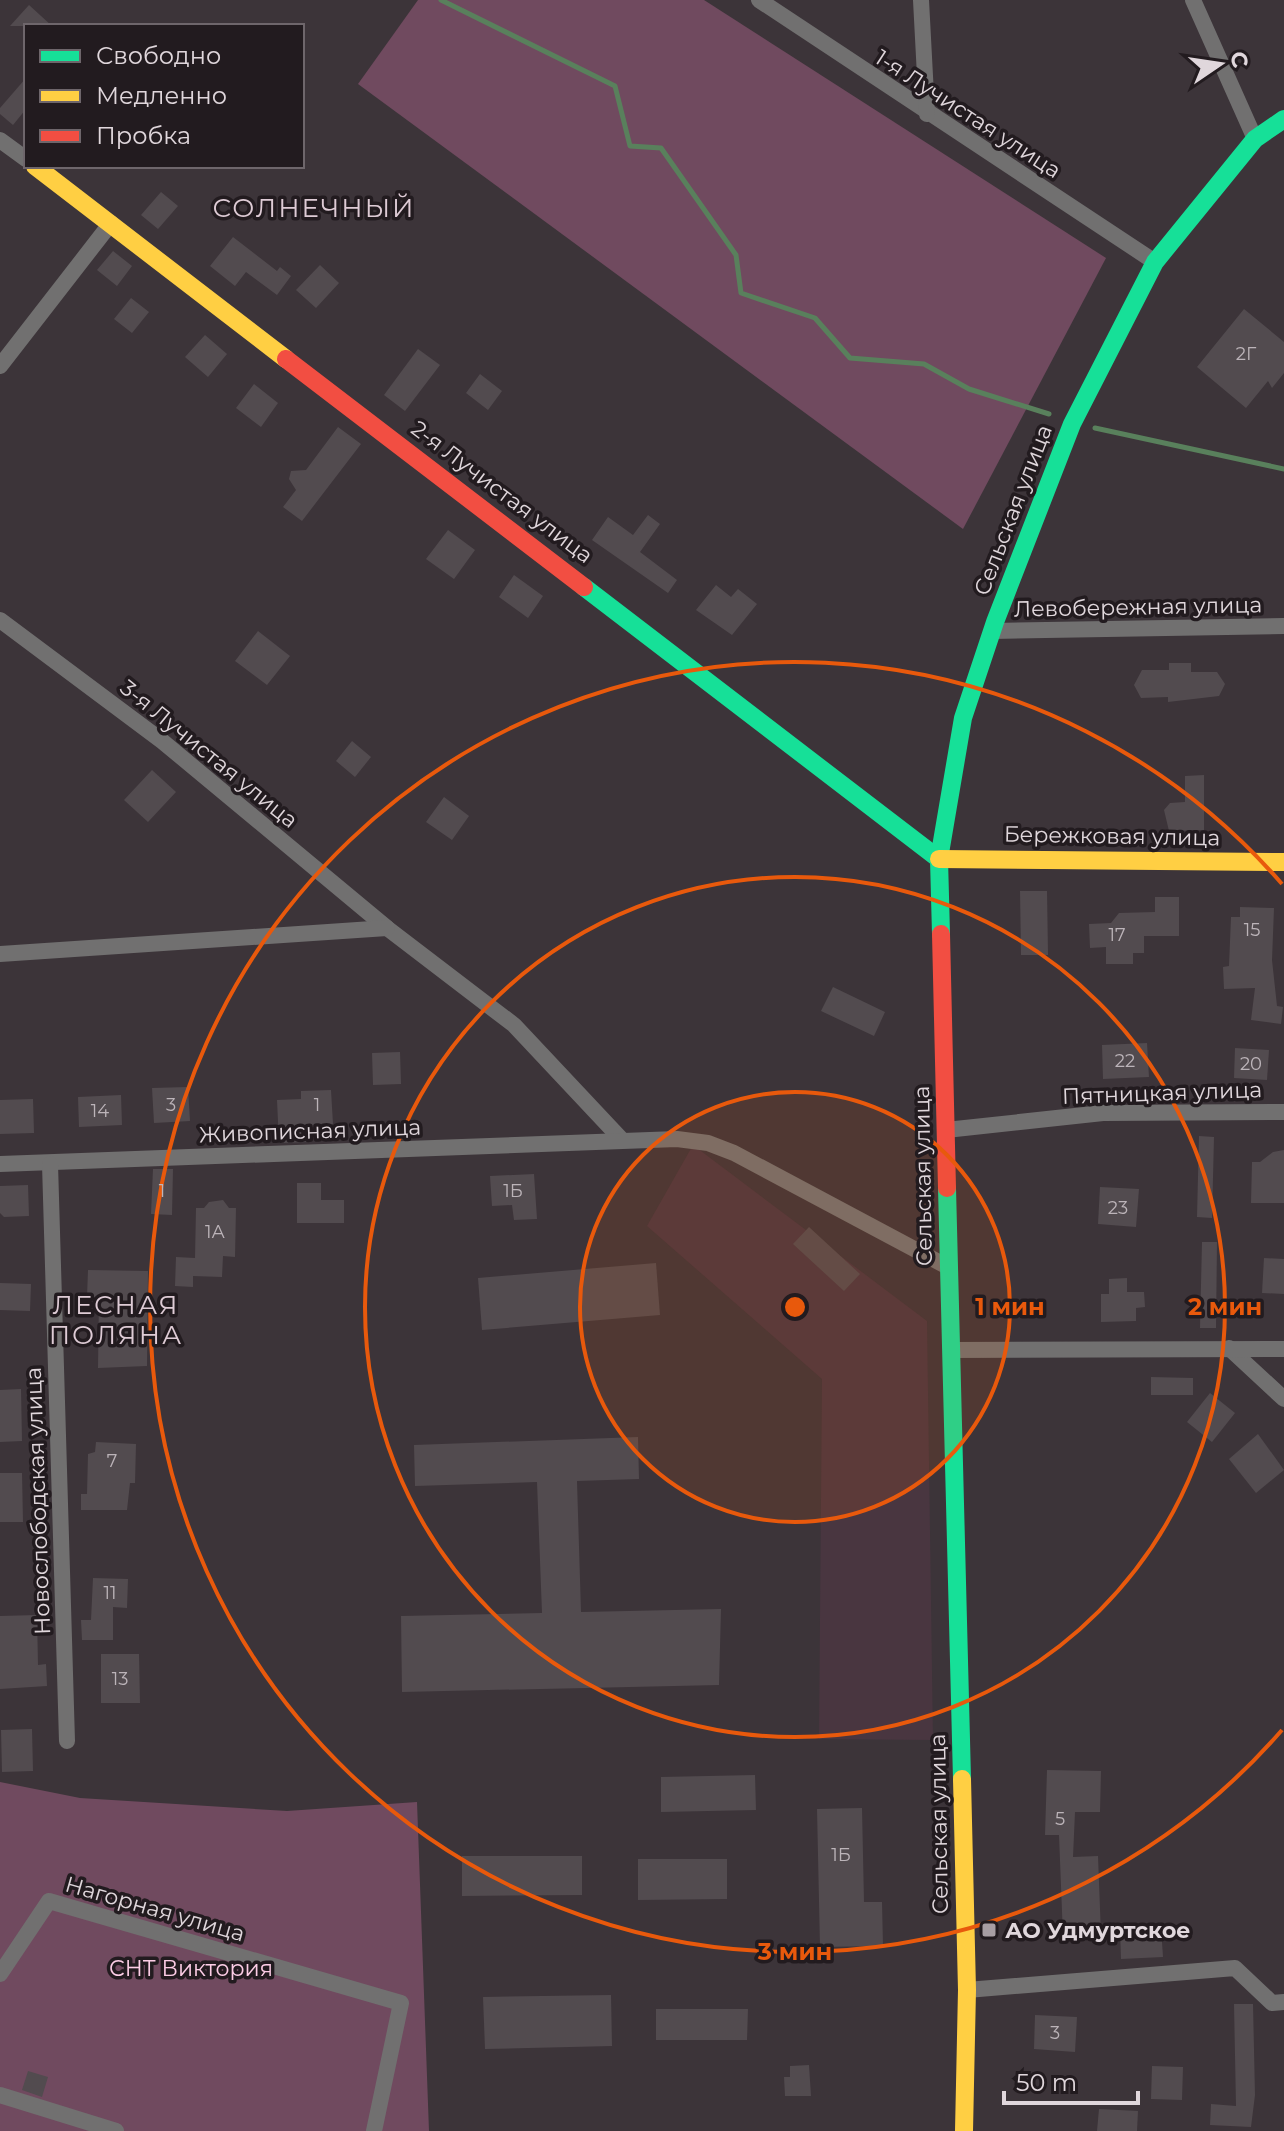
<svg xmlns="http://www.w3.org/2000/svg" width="1284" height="2131" viewBox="0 0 1284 2131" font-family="Montserrat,sans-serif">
<rect width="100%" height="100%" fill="#3c3439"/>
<path fill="#493640" d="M693,1145L927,1321L933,1740L819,1739L822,1379L647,1226Z"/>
<g fill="#704a5f">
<path d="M418,0H704L1106,258L963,529L358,84Z"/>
<path d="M0,1782L80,1798L287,1811L417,1802L429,2131H0Z"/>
</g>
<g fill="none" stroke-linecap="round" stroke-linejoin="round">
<g stroke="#59805c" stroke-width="5">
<path d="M441,0L615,86L630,146L661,148L736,255L741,293L815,318L850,358L924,364L969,389L1049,414"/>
<path d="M1095,428L1284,469"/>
</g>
</g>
<g fill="#524b4f">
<path d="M29,5L52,26H10Z"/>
<path d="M26,78V109L13,125L0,114V108Z"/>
<path d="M161,192L178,206L158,229L141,215Z"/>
<path d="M233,237L277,271L280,267L291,276L277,295L246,272L235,286L210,266Z"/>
<path d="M113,251L132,266L117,286L97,270Z"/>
<path d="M320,265L339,283L316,308L296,290Z"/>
<path d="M131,298L149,312L132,333L114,319Z"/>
<path d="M1244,309L1284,342V373L1272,388L1268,381L1246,408L1197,367Z"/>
<path d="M205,335L227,354L208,377L185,357Z"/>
<path d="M418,349L440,365L405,411L384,395Z"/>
<path d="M480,374L502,391L488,410L466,393Z"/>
<path d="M254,384L278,403L261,427L236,408Z"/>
<path d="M338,427L361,444L302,521L283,507L296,490L289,479L291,471L306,470Z"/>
<path d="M648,515L660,524L640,552L677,580L668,593L592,540L608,517L633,535Z"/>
<path d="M448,530L475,550L454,579L426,559Z"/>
<path d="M514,575L543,596L528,618L499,597Z"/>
<path d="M716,585L731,597L738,589L757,604L732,635L696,610Z"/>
<path d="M258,631L290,656L267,685L235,661Z"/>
<path d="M1169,663H1191V672H1217L1225,684L1219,696L1168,702V697L1141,698L1134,685L1142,670H1169Z"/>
<path d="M352,741L371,757L355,777L336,761Z"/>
<path d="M152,770L176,792L148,822L124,800Z"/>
<path d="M1204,775V830L1169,831L1164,810L1170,803L1185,802V776Z"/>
<path d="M444,797L469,816L452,840L426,822Z"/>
<path d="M1020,891H1047L1048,955H1021Z"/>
<path d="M1155,897H1179V936H1144V953H1133V964H1106V947L1090,948L1089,924L1111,923L1119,913L1155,912Z"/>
<path d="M1240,907L1274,908L1272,960L1277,1006L1283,1007L1281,1024L1251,1020L1255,988L1224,989L1223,967L1229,966L1231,917H1240Z"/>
<path d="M833,987L885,1012L874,1036L821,1011Z"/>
<path d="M1147,1043L1149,1077L1103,1079L1102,1045Z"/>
<path d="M1235,1048L1269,1050L1267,1080L1234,1078Z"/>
<path d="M400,1052L401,1084L373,1085L372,1053Z"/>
<path d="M188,1087L190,1121L154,1123L152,1088Z"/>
<path d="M331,1090L333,1124L308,1128V1142L279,1143L277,1100L301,1099V1091Z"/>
<path d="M121,1095L122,1125L79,1127L78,1097Z"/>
<path d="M33,1099L34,1133L0,1134V1100Z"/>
<path d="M1199,1136L1214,1137L1212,1218L1197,1217Z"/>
<path d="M1284,1150V1203H1251L1252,1162H1260L1273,1152Z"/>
<path d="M153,1169H173L172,1215L151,1214Z"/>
<path d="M534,1174L537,1219L514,1220L512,1205L492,1206L490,1176Z"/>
<path d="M297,1183H321V1200H344V1223H297Z"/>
<path d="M28,1185L29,1216L4,1217L0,1213V1186Z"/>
<path d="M1100,1187L1139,1189L1136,1227L1098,1224Z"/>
<path d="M223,1200L229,1208H236L235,1257L223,1256L222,1277L193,1276V1287L175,1286L176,1257L195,1258L196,1208H204L209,1202Z"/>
<path d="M809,1227L860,1274L844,1291L793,1244Z"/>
<path d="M1202,1242H1217L1216,1328H1200Z"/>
<path d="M1264,1258L1284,1259V1294L1262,1293Z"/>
<path d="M656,1263L660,1315L482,1330L478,1278Z"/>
<path d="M88,1270L148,1271L147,1366L98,1368L99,1297H87Z"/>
<path d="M1127,1278V1292H1144L1145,1307L1136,1308V1321L1101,1322V1294H1109V1279Z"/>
<path d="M0,1283L31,1284L30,1311L0,1310Z"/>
<path d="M1151,1377L1193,1378V1395H1151Z"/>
<path d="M21,1389L22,1441L0,1442V1390Z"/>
<path d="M1210,1393L1235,1413L1212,1442L1187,1422Z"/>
<path d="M1258,1434L1284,1470L1256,1493L1229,1459Z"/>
<path d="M638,1437L639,1479L577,1481L581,1612L721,1609L719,1685L402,1692L401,1616L542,1613L537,1482L415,1486L414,1445Z"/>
<path d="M96,1442L136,1444L135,1483H130L127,1510H81V1494H87L88,1454L95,1452Z"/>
<path d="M0,1473H22L23,1522H0Z"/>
<path d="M93,1578L128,1579L127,1608L113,1607V1640H82L81,1620H91Z"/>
<path d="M37,1615L38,1665L46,1664L47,1686L0,1689V1616Z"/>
<path d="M101,1654H139L140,1703H101Z"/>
<path d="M32,1729L33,1771L2,1772L1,1730Z"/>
<path d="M1047,1770L1101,1771L1100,1812H1075L1073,1857L1098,1856L1101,1935L1063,1937L1059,1835H1045Z"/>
<path d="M755,1775L756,1810L661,1812V1777Z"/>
<path d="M862,1808L864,1902H882L883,1946L820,1947L817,1809Z"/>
<path d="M462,1856H582V1895L462,1896Z"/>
<path d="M638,1859H727V1899L638,1900Z"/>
<path d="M1161,1927L1163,1957L1121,1959L1120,1929Z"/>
<path d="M611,1995L612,2046L485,2049L483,1997Z"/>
<path d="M1234,2004H1253L1255,2095L1251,2127L1210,2125L1211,2104L1236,2106Z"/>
<path d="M656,2009H748L747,2040H656Z"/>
<path d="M1035,2015L1077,2017L1075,2052L1034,2049Z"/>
<path d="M809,2065L811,2096H785L784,2077H790V2066Z"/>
<path d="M1152,2066L1183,2067L1182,2100L1151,2099Z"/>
<path d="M28,2071L48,2077L42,2097L22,2090Z"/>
<path d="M1099,2109L1138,2111L1137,2131H1097Z"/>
</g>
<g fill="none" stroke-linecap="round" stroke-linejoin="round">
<g stroke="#717070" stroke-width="16">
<path d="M759,0L1155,262"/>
<path d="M921,0L927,114"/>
<path d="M1193,0L1255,139"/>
<path d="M0,140L26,159"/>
<path d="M0,366L111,223"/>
<path d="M0,620L162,741L387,928L514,1025L622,1140"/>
<path d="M992,631L1284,626"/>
<path d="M0,954L387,928"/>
<path d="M946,1130L1103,1113L1284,1112"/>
<path d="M0,1164L677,1139L708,1143L734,1153L948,1267"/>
<path d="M50,1164L67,1741"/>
<path d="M1229,1348L1284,1399"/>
<path d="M951,1350L1284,1349"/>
<path d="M0,1974L49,1901L401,2003L374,2131"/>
<path d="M967,1990L1235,1968L1272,2003L1284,2002"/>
<path d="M0,2095L116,2131"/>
</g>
<g stroke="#16e098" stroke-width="18">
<path d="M584,587L939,859"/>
<path d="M941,934L939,859L963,718L995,622L1072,424L1155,262L1255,139L1284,119"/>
<path d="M947,1188L962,1779"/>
</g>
<g stroke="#ffcf43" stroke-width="18">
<path d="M35,166L286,359"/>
<path d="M939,859L1284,862"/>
<path d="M962,1779L967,1990L964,2131"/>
</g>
<g stroke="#f24e42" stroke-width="18">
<path d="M286,359L584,587"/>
<path d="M941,934L947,1188"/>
</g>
</g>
<circle cx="795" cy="1307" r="215" fill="#e8590c" fill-opacity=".12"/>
<g fill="none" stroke="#e8590c" stroke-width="4">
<circle cx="795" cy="1307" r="215"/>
<circle cx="795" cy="1307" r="430"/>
<path d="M1282 1730A645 645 0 1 1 1282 884"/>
</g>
<rect fill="#a79ea3" stroke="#221b1f" stroke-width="3" x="981" y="1922" width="16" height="16" rx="4"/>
<g text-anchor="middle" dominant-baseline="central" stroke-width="7" stroke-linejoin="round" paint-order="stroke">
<g font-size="18" fill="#bcb4b9">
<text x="1246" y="354">2Г</text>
<text x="1252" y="930">15</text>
<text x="1117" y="935">17</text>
<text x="1125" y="1061">22</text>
<text x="1251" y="1064">20</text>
<text x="171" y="1105">3</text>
<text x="317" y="1105">1</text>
<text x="100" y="1111">14</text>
<text x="162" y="1191">1</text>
<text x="513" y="1191">1Б</text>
<text x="1118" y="1208">23</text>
<text x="215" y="1232">1А</text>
<text x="112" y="1461">7</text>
<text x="110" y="1593">11</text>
<text x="120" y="1679">13</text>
<text x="1060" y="1819">5</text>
<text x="841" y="1855">1Б</text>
<text x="1055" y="2033">3</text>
</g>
<g font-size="22" fill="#e0d7dc" stroke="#221b1f">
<text transform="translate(968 114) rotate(33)">1-я Лучистая улица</text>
<text transform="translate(502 492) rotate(37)">2-я Лучистая улица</text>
<text transform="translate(1013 510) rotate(-69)">Сельская улица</text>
<text transform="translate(1138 607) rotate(-1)">Левобережная улица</text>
<text transform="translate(209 754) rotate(39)">3-я Лучистая улица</text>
<text transform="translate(1112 836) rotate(1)">Бережковая улица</text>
<text transform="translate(1162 1093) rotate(-2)">Пятницкая улица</text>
<text transform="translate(310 1131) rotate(-2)">Живописная улица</text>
<text transform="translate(923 1176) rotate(-91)">Сельская улица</text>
<text transform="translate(38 1501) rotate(-92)">Новослободская улица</text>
<text transform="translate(939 1824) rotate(-91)">Сельская улица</text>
<text transform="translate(155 1909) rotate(16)">Нагорная улица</text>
</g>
<g font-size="22" font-weight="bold" fill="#e0d7dc" stroke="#221b1f" text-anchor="start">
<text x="1005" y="1930">АО Удмуртское</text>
</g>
<g font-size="22" fill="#fdcde6" stroke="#221b1f">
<text x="191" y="1968">СНТ Виктория</text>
</g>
<g font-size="26" letter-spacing="2" fill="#decbd5" stroke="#221b1f">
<text x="314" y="208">СОЛНЕЧНЫЙ</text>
<text x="116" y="1305">ЛЕСНАЯ<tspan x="116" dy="30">ПОЛЯНА</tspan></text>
</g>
</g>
<circle cx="795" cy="1307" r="12" fill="#e8590c" stroke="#221b1f" stroke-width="4"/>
<g font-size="24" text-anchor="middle" font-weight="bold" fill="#e8590c" stroke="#221b1f" stroke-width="7" stroke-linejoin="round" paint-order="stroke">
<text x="1010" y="1315">1 мин</text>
<text x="1225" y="1315">2 мин</text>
<text x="795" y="1960">3 мин</text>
</g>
<rect x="24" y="24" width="280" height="144" fill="#221b1f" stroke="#6e666b" stroke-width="2"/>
<rect x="40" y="50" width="40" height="12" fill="#16e098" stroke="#6e666b" stroke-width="2"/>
<text x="96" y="64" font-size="24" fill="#e0d7dc">Свободно</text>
<rect x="40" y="90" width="40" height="12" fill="#ffcf43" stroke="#6e666b" stroke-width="2"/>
<text x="96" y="104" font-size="24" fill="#e0d7dc">Медленно</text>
<rect x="40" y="130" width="40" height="12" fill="#f24e42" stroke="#6e666b" stroke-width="2"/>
<text x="96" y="144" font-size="24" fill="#e0d7dc">Пробка</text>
<g transform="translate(1220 64) rotate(77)" stroke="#221b1f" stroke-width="6" paint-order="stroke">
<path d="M0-6L14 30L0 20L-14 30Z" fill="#e0d7dc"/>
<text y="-12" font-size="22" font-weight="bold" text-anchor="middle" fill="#e0d7dc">С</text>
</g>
<path d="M1004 2091v12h134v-12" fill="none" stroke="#e0d7dc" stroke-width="4"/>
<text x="1016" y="2091" font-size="24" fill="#e0d7dc" stroke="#221b1f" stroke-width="6" paint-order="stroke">50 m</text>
</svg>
